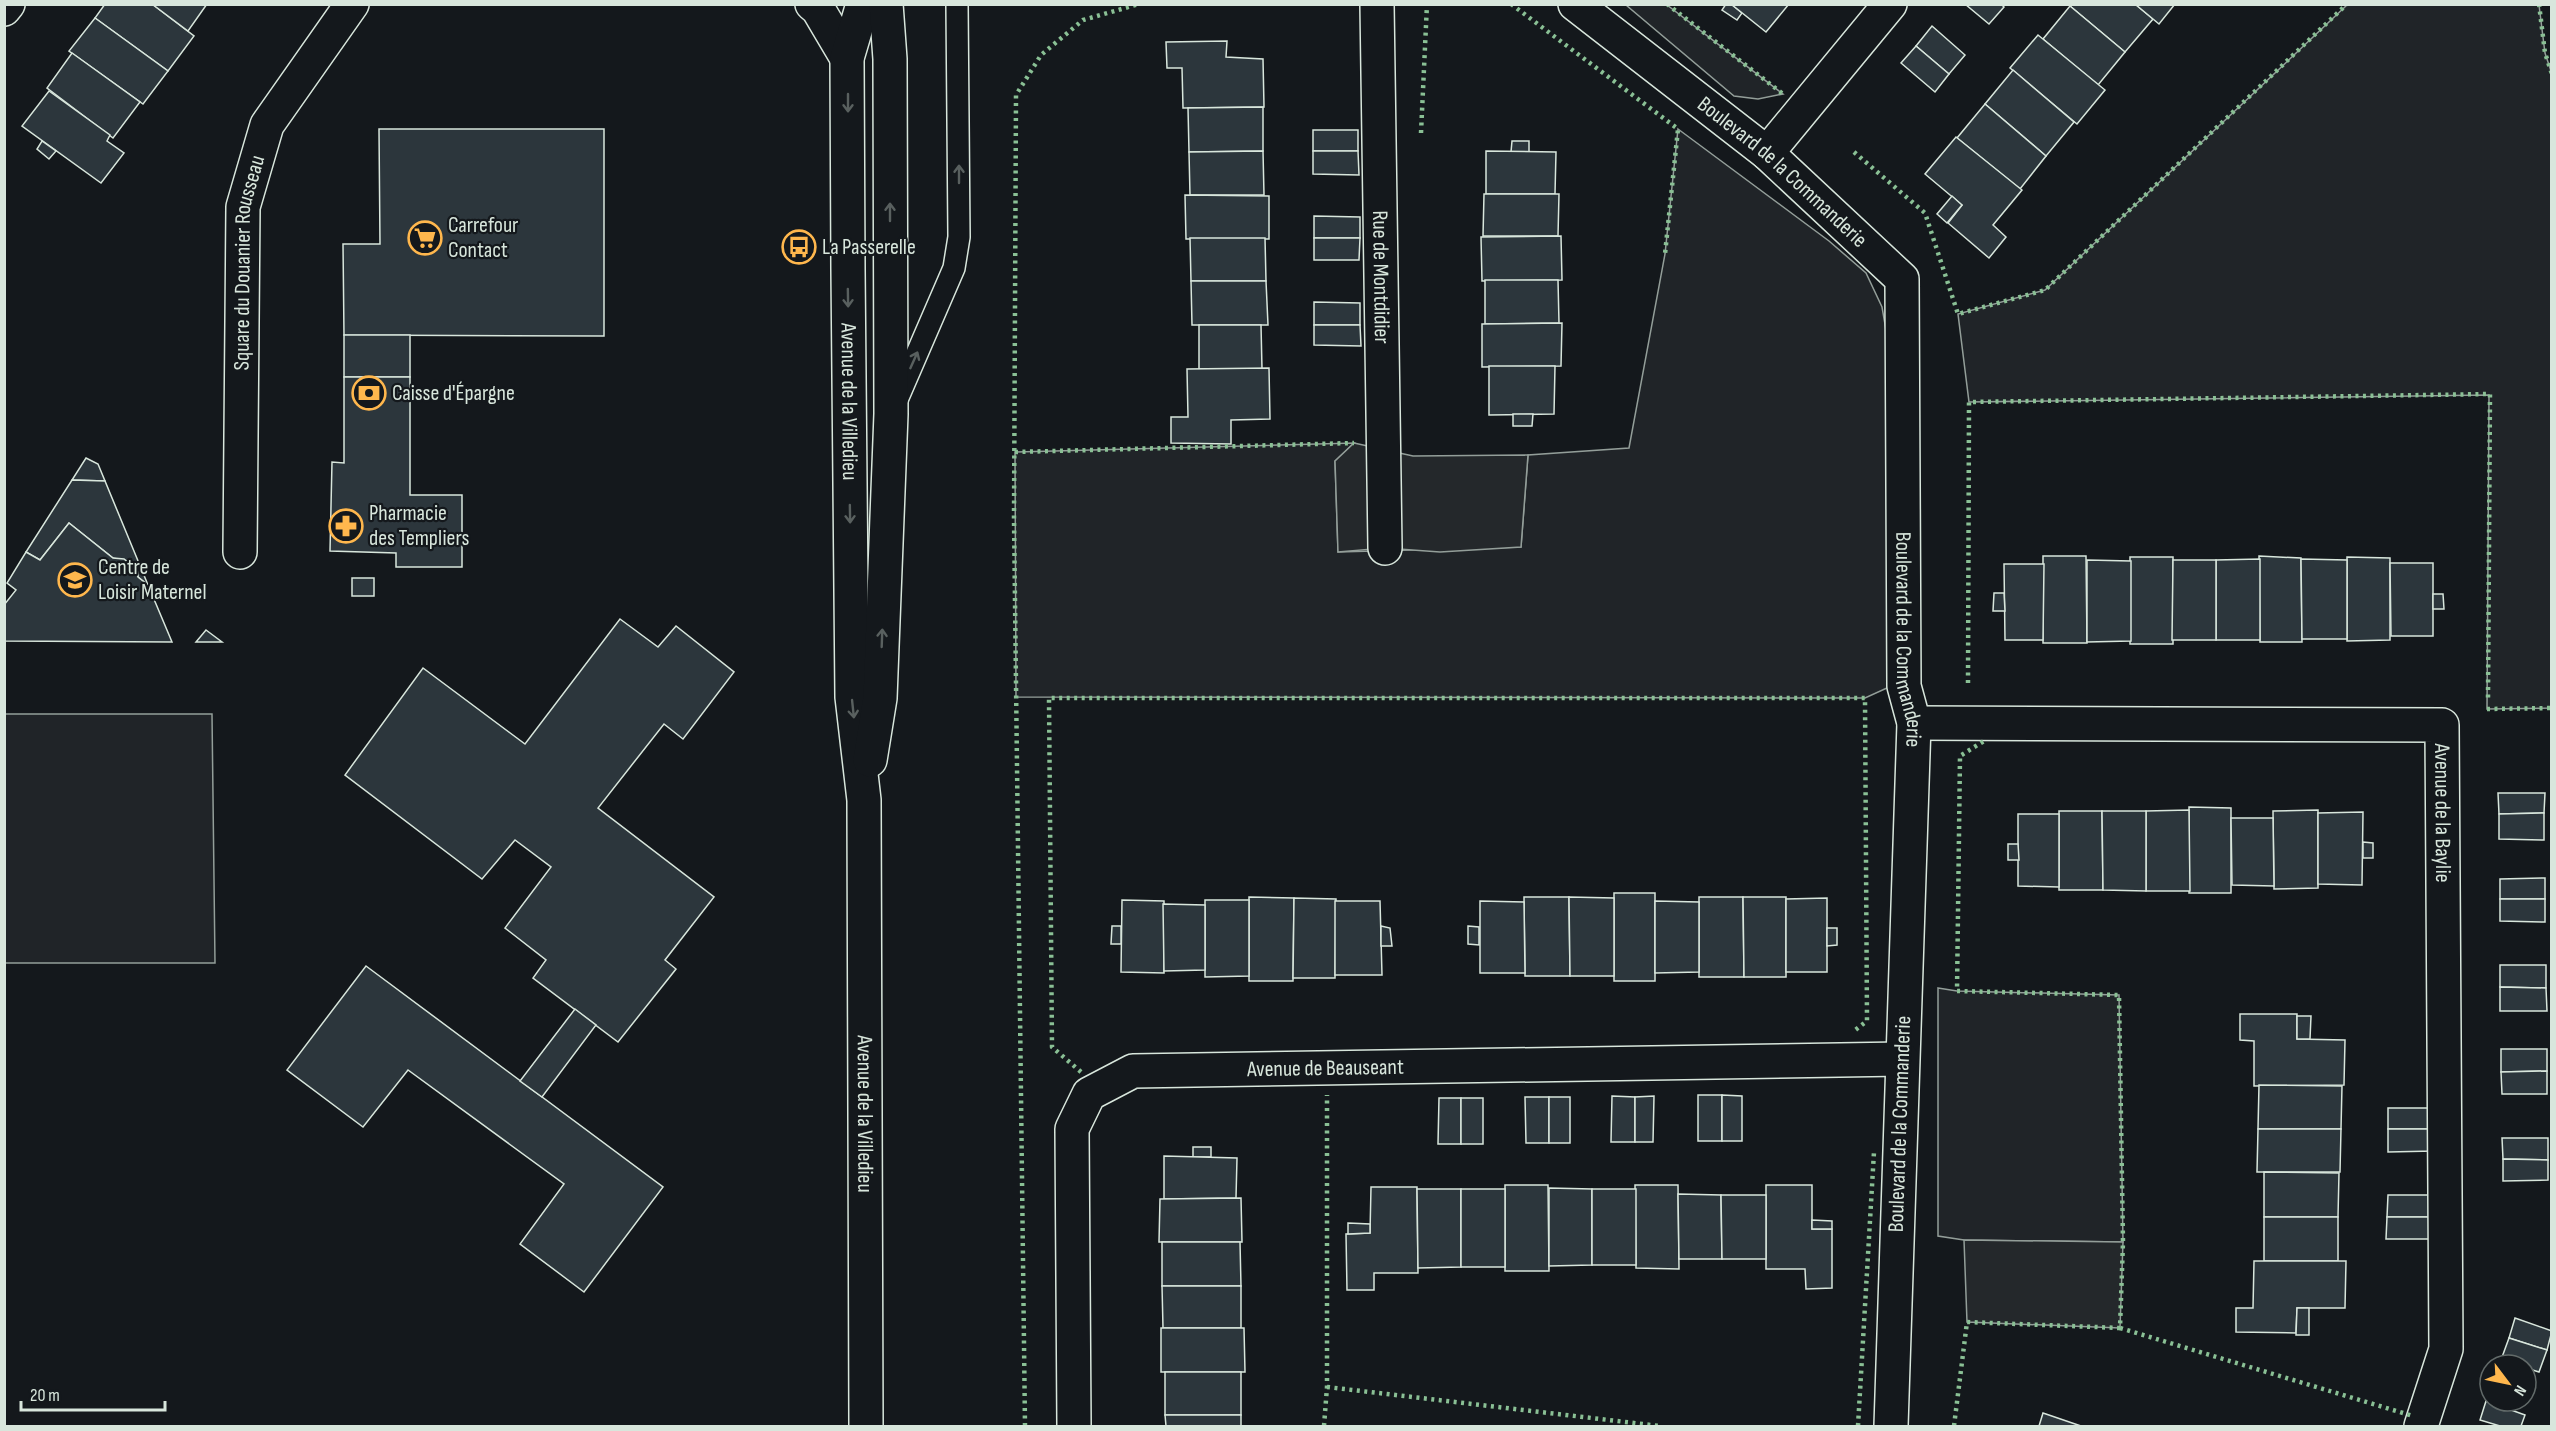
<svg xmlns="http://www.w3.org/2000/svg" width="2556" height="1431" viewBox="0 0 2556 1431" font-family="'Sofia Sans Condensed',sans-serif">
<rect width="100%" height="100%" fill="#14181c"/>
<g fill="#202428" stroke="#939e99" stroke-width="1.5">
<path d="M1626,5H1667L1783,94L1758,99L1734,96Z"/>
<path d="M2347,5H2539L2545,53L2552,74L2551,708L2487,709L2489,395L1969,402L1958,314L2045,290Z"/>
<path d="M1678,129L1829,241L1866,273L1882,307L1889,347L1887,688L1865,698L1016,697L1015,452L1354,443L1335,461L1338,552L1521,547L1528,455L1629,448L1665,254Z"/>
<path d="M212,714L215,963H5V714Z"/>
<path d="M1938,988L1957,991L2119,995L2123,1242L1964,1240L1938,1236Z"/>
</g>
<g fill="#24282b" stroke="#939e99" stroke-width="1.5">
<path d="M1354,443L1413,456L1528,455L1521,547L1440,552L1385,548L1338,552L1335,461Z"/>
<path d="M1964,1240L2123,1242L2120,1328L1967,1322Z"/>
</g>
<g fill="#2c363c" stroke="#d8e6dc" stroke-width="1.5">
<path d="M105,4H152L194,36L168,71L95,18Z"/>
<path d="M152,4H207L188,31Z"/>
<path d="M1726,4H1731L1742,13L1737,20L1722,10Z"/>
<path d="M1731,4H1789L1766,32Z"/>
<path d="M1965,4H2001L2004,7L1989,24Z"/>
<path d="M2071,4H2135L2153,19L2125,52L2070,6Z"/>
<path d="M2135,4H2175L2159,24Z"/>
<path d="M2070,6L2125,52L2098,85L2043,39Z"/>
<path d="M95,18L168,71L143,104L69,51Z"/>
<path d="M1932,26L1965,55L1949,74L1916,46Z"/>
<path d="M2038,35L2105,90L2077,124L2010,68Z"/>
<path d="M1227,41L1226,57L1263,59L1264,107L1183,108L1182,68H1167L1166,42Z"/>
<path d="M1916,46L1949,74L1935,92L1901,63Z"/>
<path d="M72,53L140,102L113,138L47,88Z"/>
<path d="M2013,70L2074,122L2046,156L1985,104Z"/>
<path d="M49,91L110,135L107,141L124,153L101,183L22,126Z"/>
<path d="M1985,104L2046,156L2020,189L1957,138Z"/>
<path d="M1263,107V151L1189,152L1188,108Z"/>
<path d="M379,129H604V336L344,335L343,244H380Z"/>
<rect x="1313" y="130" width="45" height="21"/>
<path d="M1956,137L2022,190L1993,225L2006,237L1989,258L1948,223L1962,205L1925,174Z"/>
<path d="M42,141L56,151L49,159L37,149Z"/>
<path d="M1512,141H1529V152H1511Z"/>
<path d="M1263,151L1264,195H1190L1189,152Z"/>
<path d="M1313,151H1358L1359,175L1313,174Z"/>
<path d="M1486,151L1556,152L1555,194H1486Z"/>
<path d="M1484,194H1559L1558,236H1483Z"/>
<path d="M1185,195L1269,196V239H1186Z"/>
<path d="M1952,196L1962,205L1947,223L1937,214Z"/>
<path d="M1314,216L1360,217V238H1314Z"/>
<path d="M1561,236L1562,280L1482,281L1481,237Z"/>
<path d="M1190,238H1265L1266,281H1191Z"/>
<path d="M1314,238H1360L1359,260H1314Z"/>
<path d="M1485,280H1558L1559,323L1485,324Z"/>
<path d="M1191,281H1266L1268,325H1192Z"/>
<path d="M1314,302L1360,303V325H1314Z"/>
<path d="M1562,323L1561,366L1482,367V324Z"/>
<path d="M1199,325H1261L1262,369H1199Z"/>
<path d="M1314,325H1360L1361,346L1314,345Z"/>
<rect x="344" y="335" width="66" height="42"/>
<path d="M1489,366H1555L1554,414L1489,415Z"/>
<path d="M1269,368L1270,419L1231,420V444L1171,443V417H1188L1187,369Z"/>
<path d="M344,377H410V495H462V567H396V553L330,551L332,462L344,463Z"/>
<path d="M1513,414H1533L1532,426H1513Z"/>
<path d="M86,458L98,464L105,481L72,480Z"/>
<path d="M72,480L105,481L148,585L138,577V572L129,562L113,558L69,523L40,560L26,552Z"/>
<path d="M69,523L113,558L124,559L134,567L138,577L148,585L172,642L4,641V605L16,590L7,583L26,552L40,560Z"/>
<path d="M2043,556H2086L2087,643H2043Z"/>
<path d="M2259,556L2301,558L2302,642H2260Z"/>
<rect x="2130" y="557" width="43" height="87"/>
<path d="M2347,557L2390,558V640L2347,641Z"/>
<path d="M2260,559V640H2216V560Z"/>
<path d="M2301,559L2347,560V639H2302Z"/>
<path d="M2087,560L2131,561V641L2087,642Z"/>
<path d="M2173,560H2216V640H2172Z"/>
<path d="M2390,563H2433V636H2391Z"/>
<path d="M2004,564H2044L2043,640H2005Z"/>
<rect x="352" y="578" width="22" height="18"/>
<path d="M1994,593H2004L2005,611H1993Z"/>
<path d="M2433,594H2443L2444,609H2433Z"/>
<path d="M620,619L658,647L676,626L734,672L683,739L664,724L598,808L714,897L665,960L676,969L618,1042L533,978L546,960L505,928L551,867L515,840L482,879L345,775L423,668L525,744Z"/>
<path d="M206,630L222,642H196Z"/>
<path d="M2498,793H2545L2544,813L2499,814Z"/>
<path d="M2189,807L2231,808V893H2189Z"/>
<path d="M2189,810L2190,891H2146V811Z"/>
<path d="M2318,810V888L2274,889L2273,811Z"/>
<path d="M2059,811H2102L2103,890H2059Z"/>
<path d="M2102,811H2146V891L2103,890Z"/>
<path d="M2363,812L2362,885L2318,884V813Z"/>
<path d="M2544,813V840L2499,839V814Z"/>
<path d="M2018,814H2059V887L2018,886Z"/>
<path d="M2231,818H2273L2274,886L2232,885Z"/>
<path d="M2363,842L2373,843V858H2363Z"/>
<path d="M2008,844H2018L2019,860H2008Z"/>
<path d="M2545,878V899H2500V879Z"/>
<rect x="1614" y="893" width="41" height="88"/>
<path d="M1249,897L1294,898L1293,981H1249Z"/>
<path d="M1524,897H1569L1570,976H1525Z"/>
<path d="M1569,897L1614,898V976H1570Z"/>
<path d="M1699,897H1743L1744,977H1699Z"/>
<path d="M1743,897H1786V977H1744Z"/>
<path d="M1294,898L1336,899L1335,978H1293Z"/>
<path d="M1827,898V972H1786V899Z"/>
<path d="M2500,899H2545V922L2500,921Z"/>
<path d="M1122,900L1164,901V973L1121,972Z"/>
<path d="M1205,900H1249V976L1205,977Z"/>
<path d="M1335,901H1380L1382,975H1335Z"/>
<path d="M1480,901L1524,902L1525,973H1480Z"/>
<path d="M1655,901L1699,902V972L1655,973Z"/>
<path d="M1163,904L1205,905V970L1164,971Z"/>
<path d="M1112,926H1121V944H1111Z"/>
<path d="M1381,926L1390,928L1392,946H1381Z"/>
<path d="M1468,926L1479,927V945L1468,944Z"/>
<path d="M1827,928H1837V945L1827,946Z"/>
<path d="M2500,965H2546V988L2500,987Z"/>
<path d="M366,966L663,1187L584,1292L520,1244L564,1184L408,1070L363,1127L287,1070Z"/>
<path d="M2500,987L2546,988L2547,1011H2500Z"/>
<path d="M575,1009L596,1025L542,1097L520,1081Z"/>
<path d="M2240,1014H2297V1039L2345,1040L2344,1085L2254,1086V1041L2240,1040Z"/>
<path d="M2297,1016H2311L2310,1039H2297Z"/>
<path d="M2501,1049H2547V1071L2501,1072Z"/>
<path d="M2547,1071V1094H2502L2501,1072Z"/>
<path d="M2259,1085L2342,1086L2341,1129H2258Z"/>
<rect x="1698" y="1095" width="24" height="46"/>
<path d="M1722,1095L1742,1096V1141H1722Z"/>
<path d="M1612,1096L1635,1097V1142H1611Z"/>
<path d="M1654,1096L1653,1142H1635V1097Z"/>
<path d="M1525,1097H1549V1143H1526Z"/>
<rect x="1549" y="1097" width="21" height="46"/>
<path d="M1439,1098H1461V1144H1438Z"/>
<rect x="1461" y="1098" width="22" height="46"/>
<path d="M2388,1108H2435L2434,1129H2388Z"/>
<path d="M2258,1129H2341L2340,1172H2257Z"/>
<path d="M2388,1129H2434V1151L2388,1152Z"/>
<path d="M2502,1138H2548V1160L2503,1159Z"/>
<rect x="1193" y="1147" width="18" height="10"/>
<path d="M1164,1156L1237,1158L1236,1198L1164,1199Z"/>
<path d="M2503,1159L2548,1160V1180L2503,1181Z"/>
<path d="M2264,1172L2339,1173L2338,1217H2264Z"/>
<path d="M1505,1185H1548L1549,1271H1505Z"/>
<path d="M1635,1185H1678L1679,1269L1636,1268Z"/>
<path d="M1766,1185H1812V1229H1832V1288L1806,1289L1805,1269H1766Z"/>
<path d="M1371,1187H1417L1418,1273H1374V1290H1347L1346,1234L1370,1233Z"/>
<path d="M1549,1188L1592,1189V1265L1549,1266Z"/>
<path d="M1417,1189H1461V1267L1418,1268Z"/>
<rect x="1461" y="1189" width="44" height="78"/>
<rect x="1592" y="1189" width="44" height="76"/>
<path d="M1678,1194L1721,1195L1722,1259H1679Z"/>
<path d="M1721,1195H1766V1259H1722Z"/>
<path d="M2388,1195H2435L2434,1217H2387Z"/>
<path d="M1241,1198L1242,1242H1159L1160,1199Z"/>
<rect x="2264" y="1217" width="74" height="44"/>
<path d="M2387,1217H2434V1239H2386Z"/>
<path d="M1812,1220L1832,1221V1229H1812Z"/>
<path d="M1348,1223L1370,1224V1233L1348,1234Z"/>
<path d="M1162,1242H1240L1241,1286H1162Z"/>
<path d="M2254,1261H2346L2345,1308H2297L2296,1333L2236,1332V1308H2253Z"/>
<path d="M1162,1286H1241V1328H1163Z"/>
<path d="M2297,1308H2309V1335H2296Z"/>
<path d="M2515,1318L2552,1331L2547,1350L2509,1338Z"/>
<path d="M1161,1328H1244L1245,1372H1161Z"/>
<path d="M2509,1338L2547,1350L2539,1372L2526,1368V1365L2501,1360Z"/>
<rect x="1165" y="1372" width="76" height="43"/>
<path d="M2486,1401L2525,1415L2521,1426H2500L2480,1420Z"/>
<path d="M2043,1413L2081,1426H2039Z"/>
<path d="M1165,1415H1241V1426H1166Z"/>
</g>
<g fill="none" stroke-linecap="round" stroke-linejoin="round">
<defs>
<path id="service" d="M896,402L954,268L959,237L957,4"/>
<g id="minor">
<path d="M812,4L818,9L847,58"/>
<path id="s1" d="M1377,4L1385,548"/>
<path id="s2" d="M1575,4L1767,153L1902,279L1904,686L1914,723L1891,1426"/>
<path d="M4,9L8,4"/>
<path d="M1767,153L1890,4"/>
<path id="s3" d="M240,552L243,207L267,125L352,4"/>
<path id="s4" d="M1914,723L2442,725L2446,1349L2421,1426"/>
<path id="s5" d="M1074,1426L1072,1129L1089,1094L1133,1071L1902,1059"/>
</g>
<g id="tertiary">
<path id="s6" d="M863,4L847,58L848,269L852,697L864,800L866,1426"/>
<path d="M870,760L880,698L891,414L890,59L886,4"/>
</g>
</defs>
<use href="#service" stroke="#d8e6dc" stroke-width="24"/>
<use href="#minor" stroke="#d8e6dc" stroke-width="36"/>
<use href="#tertiary" stroke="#d8e6dc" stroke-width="36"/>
<use href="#service" stroke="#14181c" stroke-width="21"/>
<use href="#minor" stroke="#14181c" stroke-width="33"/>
<use href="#tertiary" stroke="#14181c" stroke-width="33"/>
<g stroke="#8ac095" stroke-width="4.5" stroke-dasharray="3 4.5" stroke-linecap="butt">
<path d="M1511,4L1678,129L1665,254"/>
<path d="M1667,4L1783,94"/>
<path d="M2539,4L2545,53L2552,74"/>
<path d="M1421,133L1427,4"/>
<path d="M1854,152L1925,213L1958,314L2045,290L2347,4"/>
<path d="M1015,452L1354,443"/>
<path d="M1968,683L1969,402L2490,394L2488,700"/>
<path d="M2487,709L2552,708"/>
<path d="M1081,1072L1052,1047L1049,698H1865L1867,1021L1854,1031"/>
<path d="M2120,1328L2413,1416"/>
<path d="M1327,1387L1660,1426"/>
<path d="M1025,1426L1014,518L1016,95L1041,55L1083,20L1139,4"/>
<path d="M1324,1426L1327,1387V1095"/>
<path d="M1858,1426L1874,1152"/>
<path d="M1954,1426L1967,1322L2120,1328L2123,1242L2119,995L1957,991L1960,756L1984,741"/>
</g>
</g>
<defs><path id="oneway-shaft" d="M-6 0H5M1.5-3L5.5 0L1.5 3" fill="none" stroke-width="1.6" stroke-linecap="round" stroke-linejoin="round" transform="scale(1.5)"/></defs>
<g stroke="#59605f">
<use href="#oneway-shaft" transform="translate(848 103) rotate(90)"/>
<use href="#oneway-shaft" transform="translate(959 174) rotate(-90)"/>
<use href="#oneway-shaft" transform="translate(890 212) rotate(-90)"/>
<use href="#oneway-shaft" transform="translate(848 298) rotate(89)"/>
<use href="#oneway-shaft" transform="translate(914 360) rotate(-66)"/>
<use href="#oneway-shaft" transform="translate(850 514) rotate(89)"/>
<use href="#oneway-shaft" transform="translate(882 638) rotate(-88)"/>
<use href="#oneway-shaft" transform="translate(853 709) rotate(84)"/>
</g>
<defs>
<symbol id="supermarket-ring" viewBox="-11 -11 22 22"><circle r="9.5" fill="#14181c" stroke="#ffb74d" stroke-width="1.5"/><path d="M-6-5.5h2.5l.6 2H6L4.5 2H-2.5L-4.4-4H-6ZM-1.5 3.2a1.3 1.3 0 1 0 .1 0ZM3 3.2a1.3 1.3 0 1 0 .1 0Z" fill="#ffb74d"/></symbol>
<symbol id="bus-ring" viewBox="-11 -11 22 22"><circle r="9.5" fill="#14181c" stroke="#ffb74d" stroke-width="1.5"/><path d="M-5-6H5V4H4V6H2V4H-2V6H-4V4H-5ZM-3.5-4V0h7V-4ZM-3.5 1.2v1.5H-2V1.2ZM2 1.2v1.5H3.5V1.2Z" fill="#ffb74d"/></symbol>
<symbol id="bank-ring" viewBox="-11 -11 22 22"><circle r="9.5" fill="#14181c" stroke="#ffb74d" stroke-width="1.5"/><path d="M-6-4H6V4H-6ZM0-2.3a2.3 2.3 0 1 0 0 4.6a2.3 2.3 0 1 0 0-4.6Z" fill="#ffb74d"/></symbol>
<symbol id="pharmacy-ring" viewBox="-11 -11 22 22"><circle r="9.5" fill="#14181c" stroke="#ffb74d" stroke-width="1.5"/><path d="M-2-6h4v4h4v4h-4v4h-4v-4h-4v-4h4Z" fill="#ffb74d"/></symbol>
<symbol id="school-ring" viewBox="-11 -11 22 22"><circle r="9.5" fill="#14181c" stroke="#ffb74d" stroke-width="1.5"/><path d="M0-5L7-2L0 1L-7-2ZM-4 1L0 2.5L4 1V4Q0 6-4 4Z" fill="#ffb74d"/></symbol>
</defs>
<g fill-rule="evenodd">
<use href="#supermarket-ring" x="406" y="219" width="38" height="38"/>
<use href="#bus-ring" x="780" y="228" width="38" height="38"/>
<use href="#bank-ring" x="350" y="374" width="38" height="38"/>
<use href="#pharmacy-ring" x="327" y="507" width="38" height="38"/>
<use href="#school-ring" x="56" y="561" width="38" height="38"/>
</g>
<g text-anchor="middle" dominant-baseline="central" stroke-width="4.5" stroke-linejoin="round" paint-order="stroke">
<g font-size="22" fill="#d8e6dc" stroke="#14181c">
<text stroke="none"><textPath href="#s2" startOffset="267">Boulevard de la Commanderie</textPath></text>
<text stroke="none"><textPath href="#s3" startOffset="290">Square du Douanier Rousseau</textPath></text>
<text stroke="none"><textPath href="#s1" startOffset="273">Rue de Montdidier</textPath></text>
<text stroke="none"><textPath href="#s6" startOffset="400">Avenue de la Villedieu</textPath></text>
<text stroke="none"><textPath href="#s2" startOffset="789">Boulevard de la Commanderie</textPath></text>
<text stroke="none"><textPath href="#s4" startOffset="616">Avenue de la Baylie</textPath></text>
<text stroke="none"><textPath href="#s5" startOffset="578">Avenue de Beauseant</textPath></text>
<text stroke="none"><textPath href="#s6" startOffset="1113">Avenue de la Villedieu</textPath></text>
<text transform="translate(1900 1124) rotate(-88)">Boulevard de la Commanderie</text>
</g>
<g font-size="22" fill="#d8e6dc" stroke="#14181c" text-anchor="start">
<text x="448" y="225">Carrefour<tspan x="448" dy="25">Contact</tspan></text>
<text x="822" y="247">La Passerelle</text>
<text x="392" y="393">Caisse d'Épargne</text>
<text x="369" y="513">Pharmacie<tspan x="369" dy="25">des Templiers</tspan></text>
<text x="98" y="567">Centre de<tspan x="98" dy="25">Loisir Maternel</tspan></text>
</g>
</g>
<rect width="2556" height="1431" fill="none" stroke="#d8e6dc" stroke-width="12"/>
<g transform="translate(2508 1383) rotate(122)"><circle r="28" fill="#14181c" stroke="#626a69" stroke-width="1.5"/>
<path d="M0-4.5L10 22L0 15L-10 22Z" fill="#ffb74d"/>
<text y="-9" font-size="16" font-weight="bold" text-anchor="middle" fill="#d8e6dc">N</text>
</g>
<path d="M21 1401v9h144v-9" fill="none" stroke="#d8e6dc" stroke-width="3"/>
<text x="30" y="1401" font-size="18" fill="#d8e6dc" stroke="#14181c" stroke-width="4.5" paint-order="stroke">20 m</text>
</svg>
